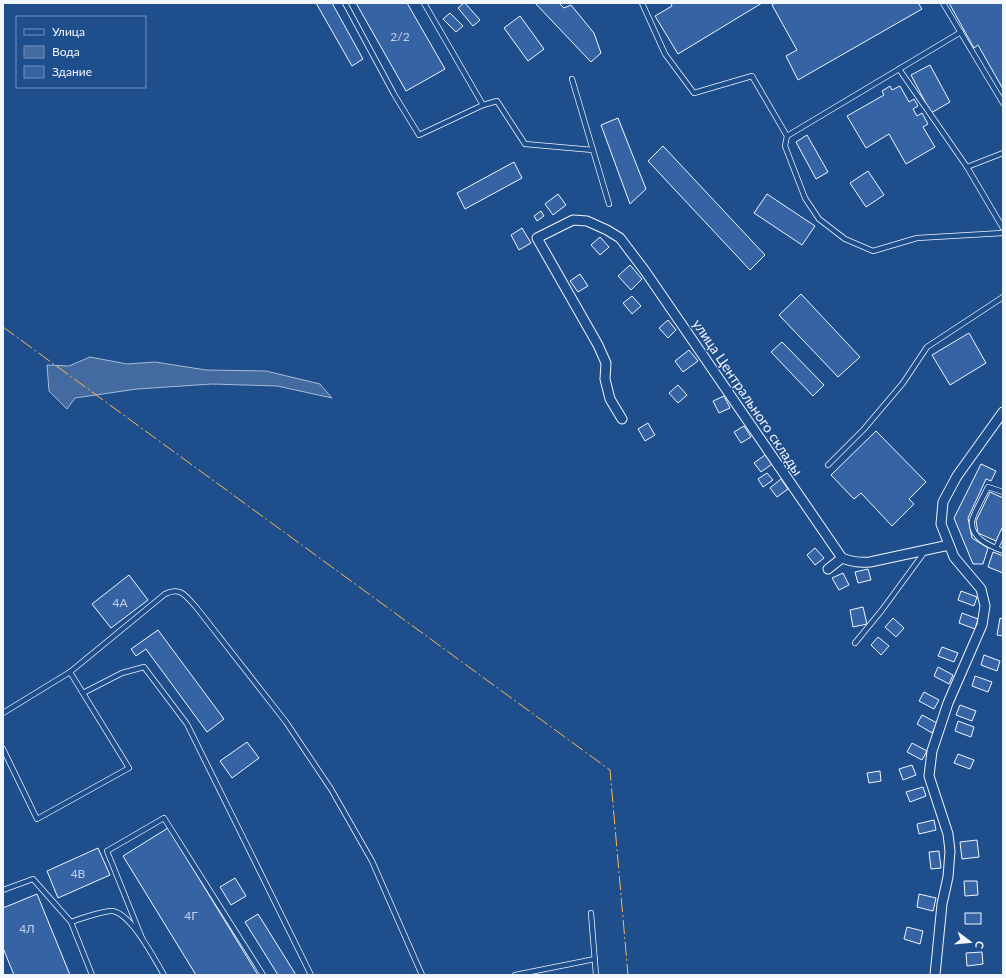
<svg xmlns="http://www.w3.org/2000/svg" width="1006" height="978" viewBox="0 0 1006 978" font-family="Lato,sans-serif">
<rect width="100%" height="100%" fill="#1f4e8c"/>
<path fill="#446ba0" stroke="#a8bbd7" d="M90,357L127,364L155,362L206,370L266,371L320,384L332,398L277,386L212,384L137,389L75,398L67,409L49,391L47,365L69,366Z"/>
<g fill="#3563a3" stroke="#f2f6ff">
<path d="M316,3H332L363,59L352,66Z"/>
<path d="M356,3H407L445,69L406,91Z"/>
<path d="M464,3H465L480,20L473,26L458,8Z"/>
<path d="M535,3H559L564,8L571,5L594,33L601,53L591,62Z"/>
<path d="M671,3H762L678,54L655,16L672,6Z"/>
<path d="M775,3H918L922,9L798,80L786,56L797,50L772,5Z"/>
<path d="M949,3H1003V89L978,45L974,48Z"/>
<path d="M450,13L463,26L456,32L443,19Z"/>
<path d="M520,16L544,49L528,61L504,28Z"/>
<path d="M930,65L950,102L931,113L911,75Z"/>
<path d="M890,86L892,90L900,86L909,102L914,99L918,106L913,109L917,116L922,113L928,124L923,127L935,147L906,164L889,134L866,148L847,116L884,95L882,91Z"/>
<path d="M618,118L646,189L630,204L601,125Z"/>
<path d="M807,135L828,172L816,179L796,142Z"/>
<path d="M663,146L765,255L750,270L648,161Z"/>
<path d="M514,162L522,178L465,209L457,193Z"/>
<path d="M868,171L884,195L866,207L850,183Z"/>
<path d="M558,194L566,205L553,215L545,204Z"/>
<path d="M767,194L815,226L802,245L754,213Z"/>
<path d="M541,211L544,216L537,221L534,216Z"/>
<path d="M522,228L531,243L519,250L511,235Z"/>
<path d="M600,237L609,247L600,255L591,245Z"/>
<path d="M630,265L642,279L631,290L618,276Z"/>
<path d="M580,274L588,286L578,292L570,281Z"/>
<path d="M801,294L860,357L838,377L779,315Z"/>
<path d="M632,296L641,306L632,314L623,303Z"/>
<path d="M668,320L676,330L668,338L659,328Z"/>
<path d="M969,333L986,363L950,385L932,355Z"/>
<path d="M782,342L824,385L813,396L771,352Z"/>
<path d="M689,350L698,361L683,372L675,361Z"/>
<path d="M678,385L687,395L678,403L669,393Z"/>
<path d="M724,396L730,408L719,413L713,401Z"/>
<path d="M648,423L655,435L645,441L638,429Z"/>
<path d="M744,426L751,437L741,443L734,432Z"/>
<path d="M876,431L926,482L909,499L914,504L892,526L861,493L854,499L831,475Z"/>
<path d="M765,455L772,464L761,472L754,463Z"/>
<path d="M981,464L996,471L991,481L986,479L968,518L972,538L988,548L983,564H973L954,518Z"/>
<path d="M767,473L773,480L763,487L758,479Z"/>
<path d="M781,479L788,489L777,497L770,488Z"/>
<path d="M990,492L1003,498V526L996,541L978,533L976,521Z"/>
<path d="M815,548L824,558L815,565L807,555Z"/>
<path d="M993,552L1003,556V573L988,567Z"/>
<path d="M868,569L871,580L858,583L855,572Z"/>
<path d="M843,573L849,585L839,590L832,578Z"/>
<path d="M129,575L148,600L111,628L92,604Z"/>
<path d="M961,591L977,597L974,606L958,600Z"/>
<path d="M863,607L867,624L853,627L850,610Z"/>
<path d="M962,613L978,619L975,629L959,623Z"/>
<path d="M893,618L904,628L896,637L885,627Z"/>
<path d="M1000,618L1003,619V636L997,635Z"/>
<path d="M158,630L224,719L207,732L146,649L136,656L131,649Z"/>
<path d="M878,637L889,646L881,655L871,645Z"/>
<path d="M942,647L958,653L954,662L938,656Z"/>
<path d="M984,655L1000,661L997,671L981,665Z"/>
<path d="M938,667L953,675L949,684L934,676Z"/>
<path d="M975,676L992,682L988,692L972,686Z"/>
<path d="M924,692L939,700L934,709L919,701Z"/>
<path d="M960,705L976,711L972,721L956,715Z"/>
<path d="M922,715L937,723L932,733L917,724Z"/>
<path d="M958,721L974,727L971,737L955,731Z"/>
<path d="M247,742L259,758L232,778L220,761Z"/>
<path d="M912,743L927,751L922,760L907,752Z"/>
<path d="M958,754L974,760L970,769L954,763Z"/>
<path d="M912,765L916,775L903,780L899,769Z"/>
<path d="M880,771L881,781L869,783L867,773Z"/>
<path d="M923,787L926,796L910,802L906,792Z"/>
<path d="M934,820L936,830L919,834L917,824Z"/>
<path d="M168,828L258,975H196L123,856Z"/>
<path d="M977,840L979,857L962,859L960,842Z"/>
<path d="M98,848L110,875L58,898L47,871Z"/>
<path d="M939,851L941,868L931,869L929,852Z"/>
<path d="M235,878L246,896L231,905L220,887Z"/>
<path d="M964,881H977L978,895L965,896Z"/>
<path d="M37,894L70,975H14L3,948V908Z"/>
<path d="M919,894L936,898L933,911L917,907Z"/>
<rect x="965" y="913" width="16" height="11"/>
<path d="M258,914L296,975H278L245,922Z"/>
<path d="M907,927L923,931L920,944L904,939Z"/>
<path d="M982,952L983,964L967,966L966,953Z"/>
</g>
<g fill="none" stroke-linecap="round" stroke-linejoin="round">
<defs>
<g id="service">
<path d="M345,3L394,94L419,135L483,105L497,101L525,144L593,150"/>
<path d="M424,3L483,105"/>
<path d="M642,3L665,54L694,93L752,76L787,136"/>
<path d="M943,3L1003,103"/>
<path d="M961,32L787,136L785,146L805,198L819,219L845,239L873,251L917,238L1003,233"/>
<path d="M899,69L967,167"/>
<path d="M572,79L609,204"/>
<path d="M1003,153L967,167L1003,228"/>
<path d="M828,465L864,429L903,383L927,347L1003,297"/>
<path d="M1003,492L988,487C985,493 973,515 972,521C970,538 990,546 1003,551"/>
<path d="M996,548L1003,532"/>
<path d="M855,643L882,610L926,550"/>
<path d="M83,693L122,673L144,667L187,724L311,975"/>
<path d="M3,713L70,672L165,594C180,586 186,596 196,607L286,722L331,789L372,861L422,975"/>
<path d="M3,749L37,819L129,768L70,672"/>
<path d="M3,890L33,879L71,922"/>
<path d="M591,913L596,975"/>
<path d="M142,938L107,851L164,818L263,975"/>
<path d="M92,975L71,922C79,919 106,910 113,911C132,915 154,958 164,975"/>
<path d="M515,975L595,959"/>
</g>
<g id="minor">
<path d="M622,419L610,399L605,379L606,363L598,345L537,238L573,220L587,221L607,230L620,238L645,271L842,558C852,562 860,563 870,562L949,545"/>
<path d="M828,569L842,558"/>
<path d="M935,975L942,904L948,877L950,851L948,834L929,776L932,751L948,703L982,625L985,606L981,589L954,557L941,524L943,502L957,476L1003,412"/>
</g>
</defs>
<use href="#service" stroke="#f2f6ff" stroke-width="6"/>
<use href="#minor" stroke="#f2f6ff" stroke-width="11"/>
<use href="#service" stroke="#1f4e8c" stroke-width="4.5"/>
<use href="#minor" stroke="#1f4e8c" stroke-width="9"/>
<path stroke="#ffb74d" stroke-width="1" stroke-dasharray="14 3 2 3" stroke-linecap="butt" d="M3,327L610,770L628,975"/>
</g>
<g text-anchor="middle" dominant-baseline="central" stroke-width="3" stroke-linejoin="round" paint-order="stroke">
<g font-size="12" fill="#c3d1e8">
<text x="400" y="36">2/2</text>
<text x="120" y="602">4А</text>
<text x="78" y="873">4В</text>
<text x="191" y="915">4Г</text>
<text x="27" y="928">4Л</text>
</g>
<g font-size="14" fill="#f2f6ff" stroke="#1f4e8c">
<text transform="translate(748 397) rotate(56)">улица Центрального склады</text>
</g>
</g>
<rect width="1006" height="978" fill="none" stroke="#f2f6ff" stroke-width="8"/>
<rect x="16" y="16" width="130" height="72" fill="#1f4e8c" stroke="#7391ba"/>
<rect x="24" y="29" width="20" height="6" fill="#1f4e8c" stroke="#7391ba"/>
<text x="52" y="36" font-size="12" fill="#f2f6ff">Улица</text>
<rect x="24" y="46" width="20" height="12" fill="#446ba0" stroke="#7391ba"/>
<text x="52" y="56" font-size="12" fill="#f2f6ff">Вода</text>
<rect x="24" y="66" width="20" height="12" fill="#3563a3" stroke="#7391ba"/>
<text x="52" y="76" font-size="12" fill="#f2f6ff">Здание</text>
<g transform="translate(970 942) rotate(106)" stroke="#1f4e8c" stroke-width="3" paint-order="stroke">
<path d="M0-3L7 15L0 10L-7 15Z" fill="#f2f6ff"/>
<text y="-6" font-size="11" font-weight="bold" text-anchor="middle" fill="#f2f6ff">С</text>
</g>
</svg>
